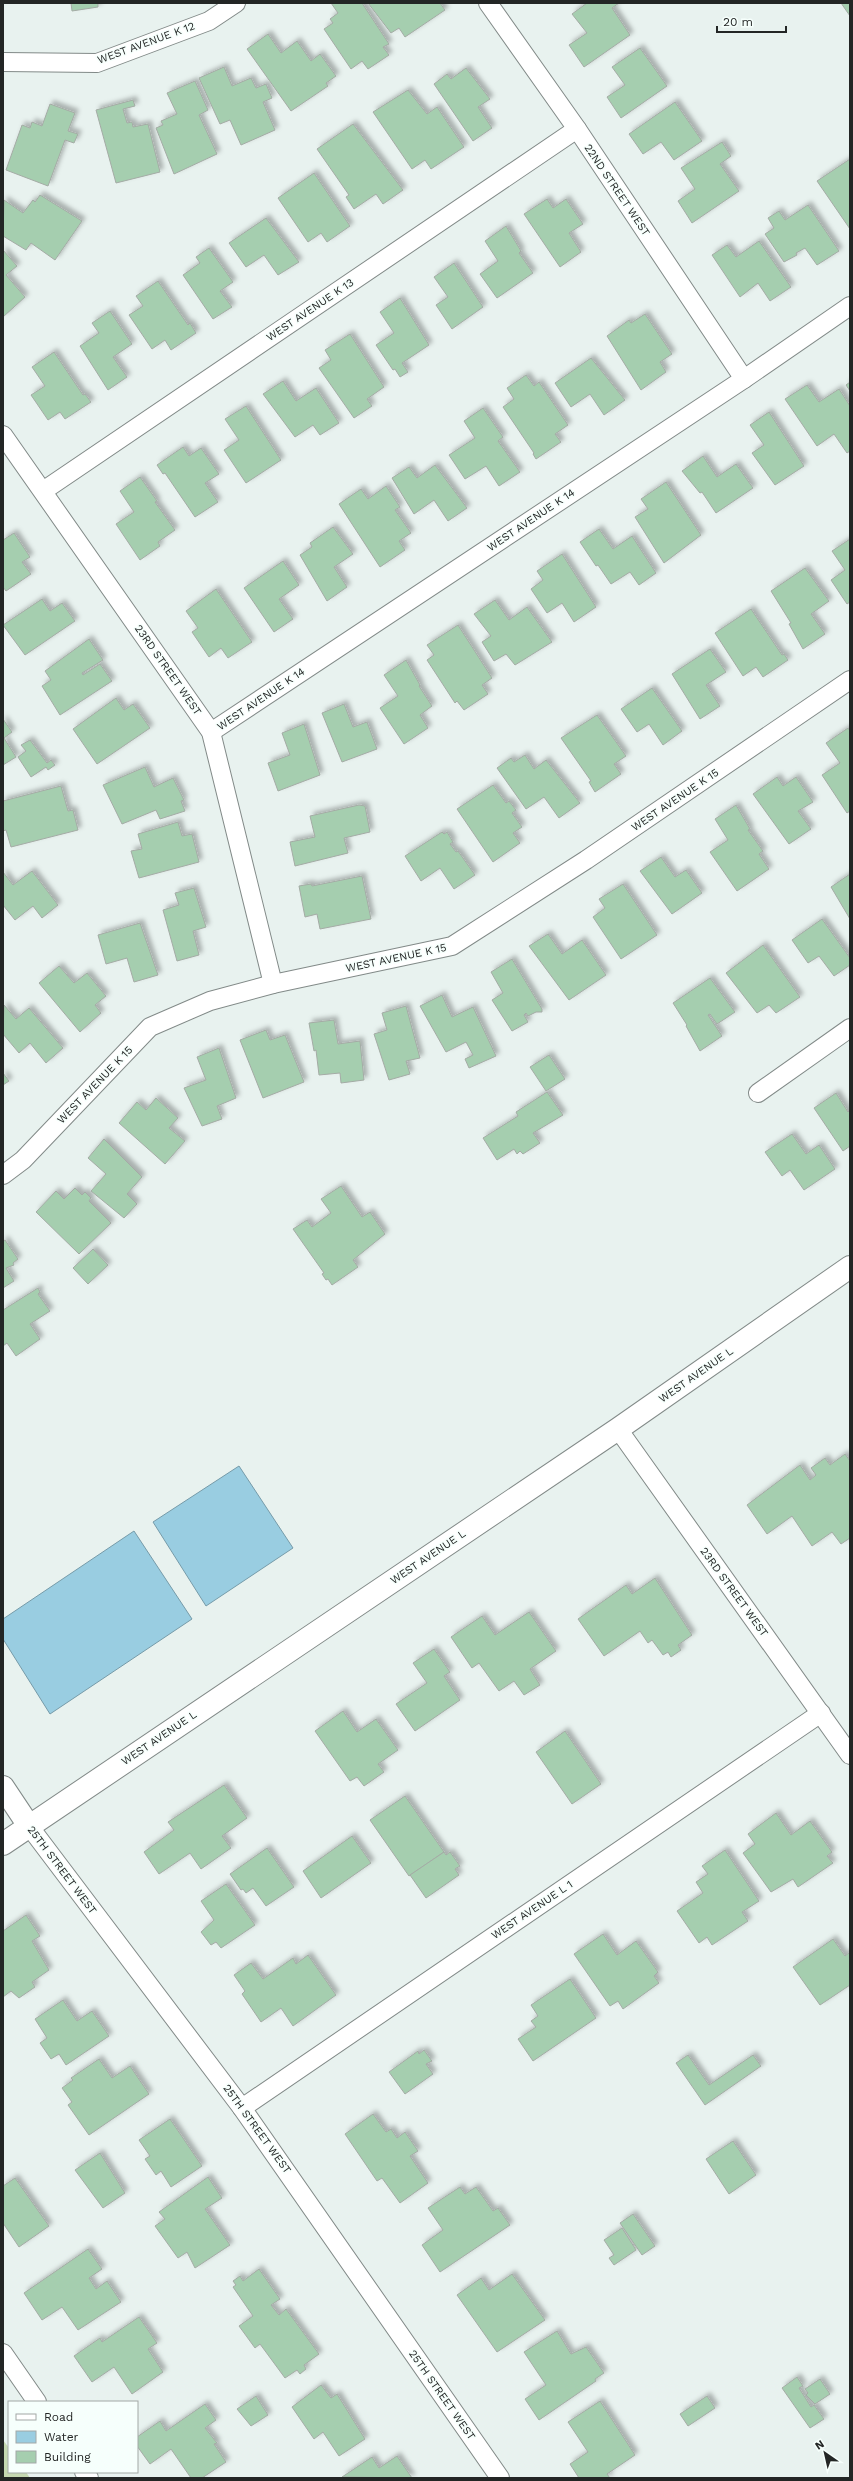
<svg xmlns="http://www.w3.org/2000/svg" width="853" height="2481" viewBox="0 0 853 2481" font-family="'Work Sans',sans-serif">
<defs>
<filter id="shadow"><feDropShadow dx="3.5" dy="-3.5" stdDeviation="2" flood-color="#0004"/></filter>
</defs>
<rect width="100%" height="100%" fill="#e8f2ef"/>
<path fill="#c5d8b1" d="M3,2440L9,2448V2472H26L30,2478H3Z"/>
<g fill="#99cde1" stroke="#769ba9">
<path d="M239,1466L293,1548L206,1606L153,1522Z"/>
<path d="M134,1531L192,1619L50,1714L3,1639V1619Z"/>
</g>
<g fill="#a5ceaf" stroke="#a4aba5" filter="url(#shadow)">
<path d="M71,3H98V7L72,11Z"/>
<path d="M331,3H362L389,44L383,47L389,55L368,69L362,61L351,69L324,29L333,23L330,19L338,13Z"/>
<path d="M368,3H440L445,10L405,37L399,28L391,33Z"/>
<path d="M587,3H619L612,8L630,35L584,67L569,45L587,33L572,14Z"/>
<path d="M841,3H850V16Z"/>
<path d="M268,34L281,53L297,41L311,61L320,54L336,76L326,83L328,86L291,111L247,49Z"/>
<path d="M640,48L667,86L621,118L607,97L625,85L612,67Z"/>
<path d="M224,67L232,86L251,78L256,88L266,84L272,98L263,102L275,130L241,145L230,120L220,124L199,78Z"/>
<path d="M466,68L490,99L478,107L492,128L473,141L434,84L447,74L451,79Z"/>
<path d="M195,81L208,110L199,115L217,154L174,174L156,128L163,125L161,121L177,114L167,93Z"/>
<path d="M408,90L427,114L437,107L464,147L431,169L425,160L412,169L373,112Z"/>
<path d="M133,100L135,106L123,109L127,123L132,122L133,127L148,124L160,172L116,183L96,110Z"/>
<path d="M675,102L702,141L674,160L661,142L643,154L629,134Z"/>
<path d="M50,104L75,113L68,131L78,134L74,143L65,140L48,186L6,170L22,125L30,128L32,122L42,126Z"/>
<path d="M353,124L403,190L383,204L376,194L354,209L346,197L349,195L317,149Z"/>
<path d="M722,142L731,156L720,164L739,191L692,223L678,201L695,189L681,168Z"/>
<path d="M850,159V229L817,181Z"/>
<path d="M314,173L350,226L327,242L321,233L308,242L278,198Z"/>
<path d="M40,195L82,221L55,260L31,243L26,250L3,236L4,200L23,213L33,200L35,202Z"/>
<path d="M547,199L553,208L566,199L583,224L569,233L581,252L560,267L524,214Z"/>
<path d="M808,205L839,251L817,265L805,248L796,253L797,255L784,262L765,234L774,228L768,218L779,211L785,220Z"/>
<path d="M266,218L299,262L278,275L264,255L246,267L229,243Z"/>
<path d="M506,226L521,251L519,253L533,273L497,298L480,274L498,261L485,241Z"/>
<path d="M759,241L791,287L770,301L758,283L740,297L712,255L727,245L736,257Z"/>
<path d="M209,248L233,282L220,291L232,307L213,319L183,275L200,263L196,257Z"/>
<path d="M3,250L17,266L6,275L25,297L3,317Z"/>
<path d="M454,263L483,307L452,329L436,305L448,297L434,277Z"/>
<path d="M158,281L188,325L190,323L196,333L171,350L165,340L152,349L129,315L143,306L136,296Z"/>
<path d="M400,298L429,345L402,363L408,372L400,377L395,369L393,370L376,345L394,333L380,312Z"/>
<path d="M110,311L132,344L113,357L127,377L108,390L80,346L99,333L92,323Z"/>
<path d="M645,314L672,354L660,362L666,372L641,390L607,336L629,320L631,323Z"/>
<path d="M350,334L384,387L367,399L372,406L354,418L319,368L331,360L325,350Z"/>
<path d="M54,352L83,395L85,394L91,402L65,419L60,412L48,420L31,395L45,386L32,367Z"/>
<path d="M591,358L625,400L604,415L590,394L571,407L555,383Z"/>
<path d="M526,375L534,386L539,382L568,425L555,434L561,442L536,459L533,454L534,453L503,407L514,399L507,388Z"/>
<path d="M283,381L296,401L316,388L339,423L320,435L313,425L295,437L263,394Z"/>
<path d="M850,382V391L846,385Z"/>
<path d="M807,385L819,402L839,389L850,406V451L847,453L834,434L817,446L785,399Z"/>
<path d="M246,406L281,460L246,483L224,450L239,440L225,419Z"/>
<path d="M483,408L503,437L498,441L520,472L499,486L486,466L465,479L449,455L475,438L464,421Z"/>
<path d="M769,412L804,466L775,485L752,453L764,445L750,425Z"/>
<path d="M183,447L189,456L201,448L219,474L205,483L218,502L195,517L165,473L163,474L157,465Z"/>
<path d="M703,456L717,477L736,464L753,488L716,513L702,492L700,493L682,471Z"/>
<path d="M435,465L467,508L448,521L434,500L414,514L392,478L409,467L417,478Z"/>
<path d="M140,477L157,501L155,502L175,530L158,542L160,546L140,560L116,524L134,512L120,491Z"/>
<path d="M666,482L701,535L664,563L635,517L648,509L641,499Z"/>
<path d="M386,486L400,507L395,510L411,533L399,541L405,550L380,567L339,504L361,489L368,499Z"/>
<path d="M333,527L353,554L334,567L347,587L327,601L300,555L312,547L310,543Z"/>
<path d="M599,529L613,549L632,536L656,573L639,585L630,572L611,584L598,565L596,566L580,542Z"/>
<path d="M14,533L30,557L22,562L31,574L6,591L3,587V540Z"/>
<path d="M850,539V602L847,604L831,580L845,570L832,551Z"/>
<path d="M562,554L596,607L574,622L562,603L547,613L531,589L543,580L537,571Z"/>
<path d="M283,561L299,585L279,599L293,619L274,632L244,588Z"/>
<path d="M805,568L829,601L811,614L825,634L803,649L789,624L791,623L771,591Z"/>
<path d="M216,589L252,642L228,658L221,648L209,657L192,632L198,628L186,611Z"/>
<path d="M42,599L50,611L62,603L75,621L25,655L3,625Z"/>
<path d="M495,600L509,620L527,607L552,642L515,665L506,654L494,661L482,642L491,636L474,614Z"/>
<path d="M751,609L782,655L784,654L788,660L763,677L756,667L743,676L715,633Z"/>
<path d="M458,625L492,678L482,685L488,694L464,710L457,701L455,703L427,660L434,655L427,645Z"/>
<path d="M89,639L103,660L82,673L83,675L100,664L112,681L60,715L42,686L51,680L45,671Z"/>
<path d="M710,649L726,672L706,685L720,706L700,719L672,674Z"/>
<path d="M406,660L420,685L419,686L432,706L420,715L428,728L404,744L380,708L398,696L384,675Z"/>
<path d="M652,688L682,731L663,745L649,724L637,732L621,709Z"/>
<path d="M116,698L124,710L133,704L150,728L97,764L73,729Z"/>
<path d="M344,704L353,727L367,722L377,749L342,762L322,713Z"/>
<path d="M597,715L626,756L614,764L621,774L595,792L589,782L591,781L561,738Z"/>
<path d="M3,719L12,732L4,738L16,757L3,765Z"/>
<path d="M304,724L320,775L278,791L268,763L290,755L282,733Z"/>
<path d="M848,728L850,731V811L847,813L822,775L840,763L826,743Z"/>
<path d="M30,740L47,763L51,760L55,765L48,770L46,767L31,777L18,757L26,751L21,745Z"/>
<path d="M525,755L534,769L546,760L580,803L559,818L544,797L526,809L497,768L511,758L514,762Z"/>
<path d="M145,767L154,787L173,778L184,800L181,801L185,811L160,819L156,810L122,824L103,785Z"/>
<path d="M777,777L783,786L796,777L813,802L798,811L811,829L789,844L753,794Z"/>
<path d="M493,785L506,803L509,801L516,810L512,813L522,827L513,833L520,843L493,862L457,809Z"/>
<path d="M61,786L68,811L73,810L78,830L11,847L6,830L3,831V801Z"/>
<path d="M359,805L365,806L370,832L344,838L348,853L295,866L290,842L315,837L310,816Z"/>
<path d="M736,805L750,829L748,830L763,851L759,854L769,869L737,891L710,852L728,840L715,819Z"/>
<path d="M178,822L182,836L192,834L199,862L139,878L131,851L142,849L138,834Z"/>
<path d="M442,832L444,834L447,832L453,842L450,844L456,852L458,851L475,875L454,889L440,868L421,881L405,856Z"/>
<path d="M661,857L675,877L686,870L702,893L672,914L640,871Z"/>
<path d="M32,871L58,905L42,918L33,906L15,920L3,905V872L13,885Z"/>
<path d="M850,874V919L831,887Z"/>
<path d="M362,876L371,919L320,929L317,914L305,917L299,886L311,884L312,886Z"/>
<path d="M623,884L657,935L621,959L593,917L605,908L599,899Z"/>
<path d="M194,888L206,927L193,931L199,955L177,961L163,910L179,905L175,893Z"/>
<path d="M822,919L850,958V965L834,976L819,956L808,963L792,940Z"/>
<path d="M140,923L158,975L134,982L127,958L106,964L98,935Z"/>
<path d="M548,934L562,954L582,940L606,975L569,1000L529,946Z"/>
<path d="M763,945L800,997L776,1013L769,1005L757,1013L726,973Z"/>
<path d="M512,959L542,1009V1012H536L528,1016L526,1013L524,1015L528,1022L512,1031L492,1000L503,993L491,972Z"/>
<path d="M59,966L74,983L87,973L106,996L95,1005L101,1013L80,1032L39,983Z"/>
<path d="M710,978L735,1012L717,1024L710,1014L708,1015L722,1036L700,1051L686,1026L687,1025L673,1003Z"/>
<path d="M442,995L452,1017L473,1007L496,1056L469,1068L465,1059L473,1055L466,1042L446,1052L420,1006Z"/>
<path d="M4,1005L16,1019L29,1008L63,1048L46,1063L30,1043L19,1053L3,1034Z"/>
<path d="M406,1006L420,1058L406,1061L410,1074L389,1080L374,1034L387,1030L382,1013Z"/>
<path d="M334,1020L338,1044L360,1041L364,1080L341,1083L340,1073L319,1075L316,1050L314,1051L309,1023Z"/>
<path d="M266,1030L270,1040L285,1035L304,1082L263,1098L240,1040Z"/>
<path d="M219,1048L236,1098L217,1106L222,1119L202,1126L184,1088L206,1080L197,1057Z"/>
<path d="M549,1055L565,1079L546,1091L530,1067Z"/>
<path d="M3,1073L9,1081L3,1085Z"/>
<path d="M547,1092L563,1115L533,1133L540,1143L523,1154L520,1151L517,1154L514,1149L497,1160L483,1138L518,1116L516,1112Z"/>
<path d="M836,1093L848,1112L850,1110V1146L843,1151L814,1108Z"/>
<path d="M156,1098L178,1118L169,1128L185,1141L165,1164L119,1123L137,1102L146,1110Z"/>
<path d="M792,1134L806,1154L819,1145L835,1169L804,1190L790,1170L782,1176L765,1152Z"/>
<path d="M104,1139L142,1177L127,1194L137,1204L124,1218L91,1191L106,1174L88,1158Z"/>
<path d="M341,1186L362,1217L370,1212L385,1234L353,1260L358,1267L332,1285L328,1279L326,1280L322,1274L324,1273L293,1229L307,1220L312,1227L331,1213L321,1199Z"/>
<path d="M75,1188L82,1195L85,1192L91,1198L89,1201L111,1223L79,1254L36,1212L56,1191L64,1199Z"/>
<path d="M5,1240L18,1259L13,1263L14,1265L6,1268L14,1281L3,1288V1241Z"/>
<path d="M93,1249L108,1265L88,1284L73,1268Z"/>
<path d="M38,1288L40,1292L38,1294L50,1311L30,1324L40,1339L16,1356L7,1343L3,1346V1310Z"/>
<path d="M845,1454L850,1461V1538L841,1544L832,1532L812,1546L792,1516L767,1534L747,1505L800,1465L810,1480L816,1475L811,1468L825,1458L830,1465Z"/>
<path d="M655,1578L692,1635L678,1645L681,1650L671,1657L668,1652L663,1655L652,1640L648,1643L640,1631L604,1656L578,1619L626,1585L632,1594Z"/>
<path d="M529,1612L556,1651L530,1669L540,1685L524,1695L514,1681L499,1691L479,1663L472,1668L451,1637L482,1616L495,1635Z"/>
<path d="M434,1649L450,1672L444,1676L460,1700L415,1731L396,1704L427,1683L413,1663Z"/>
<path d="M343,1711L357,1732L376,1719L398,1750L378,1764L384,1772L364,1786L357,1777L350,1781L315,1731Z"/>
<path d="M565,1731L601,1784L572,1804L536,1752Z"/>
<path d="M224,1785L247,1818L222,1836L231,1848L201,1869L190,1853L159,1874L144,1852L174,1830L168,1822Z"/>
<path d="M405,1796L444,1852L409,1876L370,1820Z"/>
<path d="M776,1813L791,1835L810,1821L832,1852L827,1856L833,1863L798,1887L793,1879L771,1892L743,1853L755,1844L748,1834Z"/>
<path d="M352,1836L371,1863L321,1898L303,1871Z"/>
<path d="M267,1848L294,1887L266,1906L253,1888L246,1893L243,1889L241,1890L230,1874Z"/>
<path d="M725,1850L759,1901L742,1912L748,1921L712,1945L707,1937L699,1943L677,1911L703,1893L696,1882L708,1874L702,1866Z"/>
<path d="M444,1852L446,1855L450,1852L460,1866L455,1869L459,1875L426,1898L410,1875Z"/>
<path d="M226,1884L255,1925L221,1948L216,1942L211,1945L201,1932L214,1920L201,1901Z"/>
<path d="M26,1915L40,1936L32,1941L49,1970L32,1982L35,1987L19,1998L11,1991L3,1997V1931Z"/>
<path d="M603,1934L617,1955L636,1941L658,1972L654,1976L659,1983L623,2009L618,2001L610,2006L574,1954Z"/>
<path d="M833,1939L845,1956L850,1952V1985L820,2005L793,1967Z"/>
<path d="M308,1955L336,1995L293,2026L281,2008L261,2022L242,1994L245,1991L234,1975L251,1963L263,1979L293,1958L296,1964Z"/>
<path d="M570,1979L596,2018L533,2061L518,2039L536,2027L531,2021L538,2016L531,2005Z"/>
<path d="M63,2000L77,2021L92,2011L109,2036L66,2065L59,2054L51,2059L40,2043L47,2038L35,2019Z"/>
<path d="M424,2050L432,2061L426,2064L433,2074L405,2094L389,2072L418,2051L419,2054Z"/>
<path d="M688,2055L709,2085L753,2055L761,2066L705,2105L676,2063Z"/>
<path d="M99,2059L112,2078L130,2066L149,2094L89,2135L68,2105L72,2102L62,2088L73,2080L71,2078Z"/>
<path d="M373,2114L386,2132L391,2129L397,2138L405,2132L418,2151L410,2156L428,2183L400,2203L382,2178L377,2181L345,2134Z"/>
<path d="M170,2119L202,2166L171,2187L161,2171L156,2175L145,2159L150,2156L139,2140Z"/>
<path d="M733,2141L756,2175L729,2194L706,2159Z"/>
<path d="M100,2153L125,2193L103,2208L75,2170Z"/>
<path d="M208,2177L222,2198L205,2209L230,2245L195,2268L187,2252L178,2258L155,2226L165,2219L159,2212Z"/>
<path d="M15,2178L49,2226L19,2247L3,2223V2186Z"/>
<path d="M460,2187L465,2194L476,2187L493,2211L498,2208L510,2225L440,2272L422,2245L443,2230L428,2208Z"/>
<path d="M633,2214L655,2246L642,2255L620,2223Z"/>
<path d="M622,2228L636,2250L614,2265L609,2258L614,2255L604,2240Z"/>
<path d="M88,2249L102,2269L89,2278L96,2289L107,2281L121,2302L78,2330L62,2307L42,2320L24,2293Z"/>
<path d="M259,2269L280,2299L271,2305L279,2315L286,2309L319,2354L304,2365L306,2369L300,2374L297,2370L285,2378L260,2344L255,2348L239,2326L253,2316L233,2287L236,2285L233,2281L240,2276L243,2281Z"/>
<path d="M512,2274L545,2320L497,2352L457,2295L481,2278L489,2290Z"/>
<path d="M139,2317L157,2343L148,2349L163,2372L132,2394L114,2367L92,2382L74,2356L100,2338L102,2342Z"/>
<path d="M557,2331L571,2354L586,2347L604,2373L595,2379L596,2381L539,2420L525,2399L546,2385L524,2352Z"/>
<path d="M797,2377L803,2386L799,2388L811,2407L814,2405L824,2419L810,2428L782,2388Z"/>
<path d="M820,2379L830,2394L815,2404L806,2395L808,2393L805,2389Z"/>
<path d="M321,2385L331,2398L337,2394L365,2439L339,2456L323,2432L314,2439L292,2407Z"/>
<path d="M256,2396L268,2415L251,2426L237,2409Z"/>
<path d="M707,2396L715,2408L688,2426L680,2414Z"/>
<path d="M600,2401L635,2455L607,2474L610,2478H579L570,2464L588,2452L568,2422Z"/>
<path d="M205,2404L216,2420L205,2428L217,2443L214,2444L226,2462L202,2478H191L171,2449L150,2464L137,2446V2437L160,2421L166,2431Z"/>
<path d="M397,2456L412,2478L342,2477L372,2457L379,2468Z"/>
</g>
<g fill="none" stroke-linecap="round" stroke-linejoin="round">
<defs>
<g id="street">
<path d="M488,3L577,129L744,379"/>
<path d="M3,62L97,63L209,21L236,3"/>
<path d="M3,435L211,732L273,984"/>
<path d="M43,491L577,129"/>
<path d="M211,732L744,379L850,306"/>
<path d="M758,1093L850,1028"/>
<path d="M3,1175L23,1160L150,1027L210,1001L273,984L452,946L586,860L850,680"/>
<path d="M618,1429L850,1755"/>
<path d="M29,1826L242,2108L500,2478"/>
<path d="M242,2108L821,1713"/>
<path d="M3,2353L37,2402"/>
<path d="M84,2472L89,2478"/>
</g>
<path id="secondary" d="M3,1787L29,1826"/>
<path id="primary" d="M3,1844L618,1429L850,1267"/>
</defs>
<use href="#street" stroke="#828a88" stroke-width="20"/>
<use href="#secondary" stroke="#828a88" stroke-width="24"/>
<use href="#primary" stroke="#828a88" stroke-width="24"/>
<use href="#street" stroke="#fff" stroke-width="18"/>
<use href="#secondary" stroke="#fff" stroke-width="22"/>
<use href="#primary" stroke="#fff" stroke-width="22"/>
</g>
<g text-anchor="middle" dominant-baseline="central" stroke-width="3" stroke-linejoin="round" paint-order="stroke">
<g font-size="11" fill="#232625" stroke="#f6fffc">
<text transform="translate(146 43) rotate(-20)">WEST AVENUE K 12</text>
<text transform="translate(617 190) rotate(56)">22ND STREET WEST</text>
<text transform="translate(310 310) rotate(-34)">WEST AVENUE K 13</text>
<text transform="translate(531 520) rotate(-34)">WEST AVENUE K 14</text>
<text transform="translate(168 670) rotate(55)">23RD STREET WEST</text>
<text transform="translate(261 699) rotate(-34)">WEST AVENUE K 14</text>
<text transform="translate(675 800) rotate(-34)">WEST AVENUE K 15</text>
<text transform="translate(396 958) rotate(-12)">WEST AVENUE K 15</text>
<text transform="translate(95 1085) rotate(-46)">WEST AVENUE K 15</text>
<text transform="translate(696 1375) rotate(-35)">WEST AVENUE L</text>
<text transform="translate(428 1557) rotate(-34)">WEST AVENUE L</text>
<text transform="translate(734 1592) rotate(54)">23RD STREET WEST</text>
<text transform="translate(159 1738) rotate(-34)">WEST AVENUE L</text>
<text transform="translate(62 1870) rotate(53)">25TH STREET WEST</text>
<text transform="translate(532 1910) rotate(-34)">WEST AVENUE L 1</text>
<text transform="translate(257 2129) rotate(54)">25TH STREET WEST</text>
<text transform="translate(442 2395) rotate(55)">25TH STREET WEST</text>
</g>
</g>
<rect width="853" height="2481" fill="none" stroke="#232625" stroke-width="8"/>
<rect x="8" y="2401" width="130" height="72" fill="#f6fffc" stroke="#a2a8a6"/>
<rect x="16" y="2414" width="20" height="6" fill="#ffffff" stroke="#a2a8a6"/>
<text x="44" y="2421" font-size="12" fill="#232625">Road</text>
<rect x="16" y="2431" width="20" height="12" fill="#99cde1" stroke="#a2a8a6"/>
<text x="44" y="2441" font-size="12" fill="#232625">Water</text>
<rect x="16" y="2451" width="20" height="12" fill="#a5ceaf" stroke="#a2a8a6"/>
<text x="44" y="2461" font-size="12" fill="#232625">Building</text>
<g transform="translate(825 2453) rotate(326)" stroke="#f6fffc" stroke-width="3" paint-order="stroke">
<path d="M0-3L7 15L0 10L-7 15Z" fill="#232625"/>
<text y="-6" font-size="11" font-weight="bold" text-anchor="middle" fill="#232625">N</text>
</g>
<path d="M717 26v6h69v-6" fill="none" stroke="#232625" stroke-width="2"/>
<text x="723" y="26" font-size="12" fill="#232625" stroke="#f6fffc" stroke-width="3" paint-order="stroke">20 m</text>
</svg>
